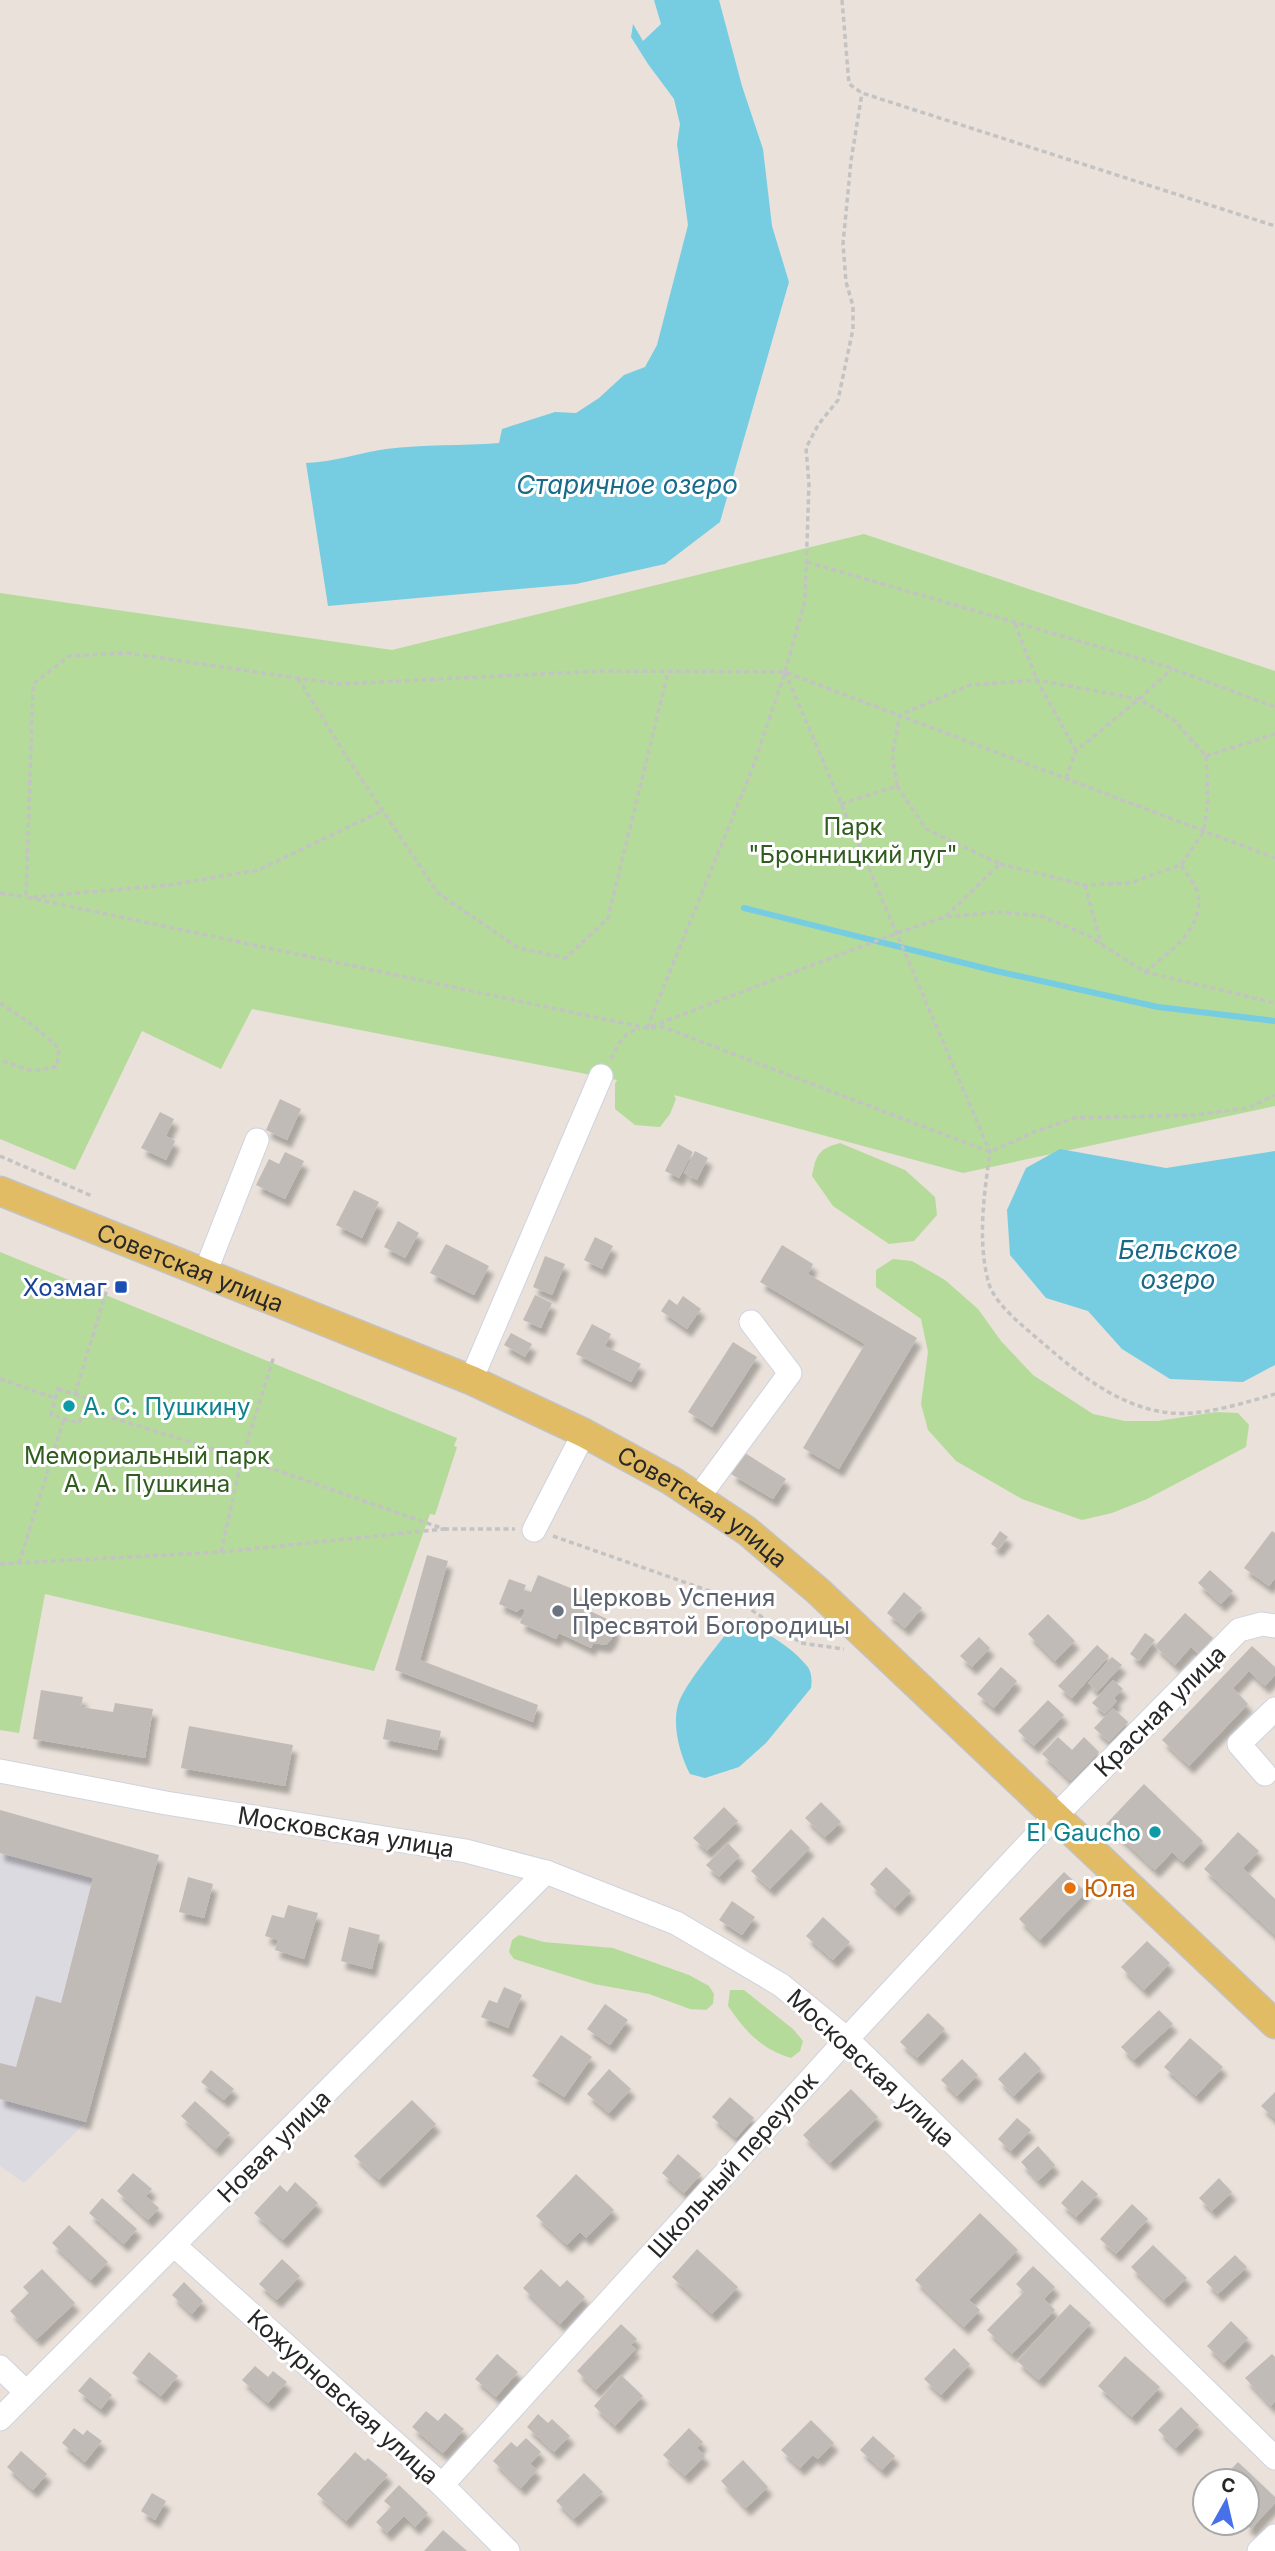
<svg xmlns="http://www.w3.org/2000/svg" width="1275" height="2551" viewBox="0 0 1275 2551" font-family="Inter,sans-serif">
<defs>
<filter id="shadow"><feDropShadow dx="4.5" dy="8" stdDeviation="2" flood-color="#0004"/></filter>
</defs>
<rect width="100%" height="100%" fill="#e9e1da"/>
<path fill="#dcdae1" d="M0,1810L159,1855L86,2122L24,2183L0,2166Z"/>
<g fill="#b5db9b">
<path d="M864,534L1275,671V1106L963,1173L674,1095L676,1099L670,1114L660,1127L635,1125L615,1109V1084L617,1080L252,1009L221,1069L142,1031L75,1170L0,1139V593L392,650Z"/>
<path d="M840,1143L905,1170L935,1197L937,1215L914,1241L889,1244L833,1206L812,1176C816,1155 818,1149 840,1143Z"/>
<path d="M0,1252L457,1438L454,1446L457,1447L435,1515L430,1514L374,1671L45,1594L19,1733L0,1730Z"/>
<path d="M893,1259L912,1261L945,1280L978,1309L1001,1341L1033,1375L1093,1414L1125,1421H1158L1216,1412L1238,1413L1249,1425L1246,1447L1147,1499L1112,1513L1082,1520L1022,1499L956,1461L928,1430L921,1404L928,1352L921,1319L876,1287V1270Z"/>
<path d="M519,1935L544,1942L613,1948L689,1975L709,1986L714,1994L713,2004L706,2010L690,2009L649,1994L594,1984L514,1959L509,1952L512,1940Z"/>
<path d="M730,1990H744L793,2029L803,2041L800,2051L791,2058C761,2049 745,2031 728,2006Z"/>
</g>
<g fill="#76cde2">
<path d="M654,0H719L742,86L763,149L772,226L789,282L720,522L665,564L576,584L328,606L306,463C334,462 358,453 386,449C424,444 462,446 499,443L502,429L555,412L576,413L599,398L624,375L645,367L657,345L688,225L677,144L680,124L674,99L648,64L631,37L633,24L643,41L661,24Z"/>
<path d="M1060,1149L1166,1168L1275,1151V1365L1243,1382L1170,1379L1122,1349L1088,1311L1046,1298L1010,1255L1007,1210L1026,1168Z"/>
<path d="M748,1622C768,1634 793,1648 807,1666C812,1672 812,1681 811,1688L766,1743L739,1767L705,1778L690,1774C680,1755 672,1726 678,1705C683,1686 720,1642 734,1624Z"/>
</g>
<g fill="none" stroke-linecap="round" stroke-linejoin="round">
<path stroke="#76cde2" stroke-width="6" d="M744,908L996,971L1158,1007L1275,1021"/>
</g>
<g fill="#c1bbb7" filter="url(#shadow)">
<path d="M280,1099L301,1109L287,1140L266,1130Z"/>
<path d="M160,1112L174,1119L166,1136L175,1141L166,1160L141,1148Z"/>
<path d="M678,1144L693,1152L679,1178L665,1171Z"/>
<path d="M695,1151L708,1158L697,1180L684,1173Z"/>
<path d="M285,1152L304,1161L285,1199L256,1185L269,1159L279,1164Z"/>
<path d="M354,1190L379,1202L362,1238L336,1225Z"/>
<path d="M398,1221L419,1233L405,1258L384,1247Z"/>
<path d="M595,1237L613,1246L602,1269L584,1260Z"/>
<path d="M446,1244L489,1266L474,1295L430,1273Z"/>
<path d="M782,1245L813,1264L808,1274L917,1338L839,1469L803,1448L865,1344L760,1282Z"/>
<path d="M545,1256L565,1264L552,1295L533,1287Z"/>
<path d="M535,1295L552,1303L541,1328L523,1320Z"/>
<path d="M683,1296L701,1309L687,1329L661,1311L669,1299L677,1305Z"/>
<path d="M592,1324L611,1334L605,1346L641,1364L631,1382L576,1354Z"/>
<path d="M511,1333L532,1344L525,1357L504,1345Z"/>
<path d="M733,1342L757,1357L712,1427L688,1412Z"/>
<path d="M745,1453L786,1479L773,1499L731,1474Z"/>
<path d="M1000,1531L1008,1537L998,1549L991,1544Z"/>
<path d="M1272,1531L1275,1533V1578L1269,1586L1244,1568Z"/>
<path d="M427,1555L448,1561L420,1660L538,1705L533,1722L395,1670Z"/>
<path d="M1210,1570L1233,1591L1221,1604L1198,1583Z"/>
<path d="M538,1575L578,1591L573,1603L605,1618L613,1625L615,1630L611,1640L606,1645L593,1643L591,1648L559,1633L556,1639L520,1623L525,1610L521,1608L517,1612L499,1604L509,1579L526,1585L524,1590L531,1592Z"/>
<path d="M904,1592L922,1608L905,1628L887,1613Z"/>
<path d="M1185,1613L1213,1638L1198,1654L1191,1647L1175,1665L1155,1646Z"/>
<path d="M1048,1614L1075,1641L1055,1661L1028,1634Z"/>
<path d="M1145,1633L1155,1640L1139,1661L1130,1654Z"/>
<path d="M979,1637L990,1648L972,1667L960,1656Z"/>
<path d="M1097,1645L1109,1656L1072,1698L1058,1686Z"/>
<path d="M1252,1646L1275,1667V1675L1265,1686L1249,1671L1233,1688L1248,1704L1189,1766L1162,1740Z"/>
<path d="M1112,1657L1122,1665L1097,1692L1088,1683Z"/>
<path d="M1001,1667L1017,1681L994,1708L977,1694Z"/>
<path d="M1113,1680L1123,1689L1114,1698L1117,1701L1105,1714L1092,1703Z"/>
<path d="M41,1690L83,1697L81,1707L113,1712L115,1703L153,1709L145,1758L33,1739Z"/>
<path d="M1048,1700L1064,1715L1034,1746L1018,1731Z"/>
<path d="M1113,1708L1128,1722L1109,1742L1094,1728Z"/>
<path d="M387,1719L441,1731L437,1750L383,1739Z"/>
<path d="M189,1726L293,1745L285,1786L181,1768Z"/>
<path d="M1058,1737L1072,1750L1084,1737L1099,1752L1071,1781L1042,1754Z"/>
<path d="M1144,1784L1203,1841L1183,1862L1172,1852L1155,1870L1106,1824Z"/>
<path d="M821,1802L841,1822L825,1837L805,1818Z"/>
<path d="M724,1807L738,1821L707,1851L693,1838Z"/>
<path d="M0,1810L159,1855L86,2122L0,2099V2063L16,2067L36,1996L61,2003L93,1878L0,1853Z"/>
<path d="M791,1829L810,1848L770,1889L751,1871Z"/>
<path d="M1238,1832L1259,1851L1243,1868L1275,1899V1935L1204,1869Z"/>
<path d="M728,1843L740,1856L719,1877L706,1865Z"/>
<path d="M886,1867L911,1891L895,1908L870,1884Z"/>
<path d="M1064,1872L1086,1892L1040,1940L1019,1919Z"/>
<path d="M188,1877L213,1884L204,1918L179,1912Z"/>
<path d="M732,1901L755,1917L742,1935L719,1920Z"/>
<path d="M288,1905L318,1913L304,1959L275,1950L278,1940L265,1936L272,1915L284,1918Z"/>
<path d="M823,1917L850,1942L833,1960L806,1936Z"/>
<path d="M349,1927L380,1935L372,1969L341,1961Z"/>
<path d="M1147,1941L1170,1963L1144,1990L1121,1967Z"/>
<path d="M504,1987L522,1995L508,2028L481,2017L489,2000L497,2003Z"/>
<path d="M605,2004L628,2020L610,2045L587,2029Z"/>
<path d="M1159,2010L1173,2024L1134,2060L1121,2047Z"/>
<path d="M928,2013L945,2029L917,2058L900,2042Z"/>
<path d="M561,2035L592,2057L564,2097L532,2076Z"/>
<path d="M1190,2038L1223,2067L1196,2096L1164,2067Z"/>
<path d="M1025,2052L1041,2069L1014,2096L998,2079Z"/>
<path d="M962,2059L978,2075L957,2096L941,2080Z"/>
<path d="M609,2069L631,2089L609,2113L587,2094Z"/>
<path d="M211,2070L234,2089L224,2100L201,2082Z"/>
<path d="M851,2089L878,2117L830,2163L803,2135Z"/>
<path d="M1275,2092V2119L1261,2106Z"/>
<path d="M730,2097L754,2118L736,2138L712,2117Z"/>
<path d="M412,2100L436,2124L379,2180L354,2156Z"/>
<path d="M195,2101L230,2133L216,2149L181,2116Z"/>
<path d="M1017,2118L1031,2130L1011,2151L998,2139Z"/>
<path d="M1038,2146L1055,2165L1038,2181L1021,2162Z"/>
<path d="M678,2154L701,2174L684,2193L662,2173Z"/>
<path d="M133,2173L152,2189L146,2196L159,2208L148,2220L117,2191Z"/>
<path d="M576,2174L614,2210L586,2238L580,2232L567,2245L536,2216Z"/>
<path d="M1219,2178L1232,2192L1212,2211L1199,2198Z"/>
<path d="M1082,2180L1098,2194L1076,2217L1061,2203Z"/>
<path d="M295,2182L318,2203L283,2240L254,2213L280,2185L287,2192Z"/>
<path d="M102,2198L137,2229L124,2244L89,2213Z"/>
<path d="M1132,2204L1148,2219L1116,2254L1100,2239Z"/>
<path d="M980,2213L1018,2250L969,2300L980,2310L964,2327L915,2280Z"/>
<path d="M69,2225L108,2262L91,2280L52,2243Z"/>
<path d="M1153,2245L1187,2278L1164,2300L1131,2267Z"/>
<path d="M697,2249L738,2287L712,2314L672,2277Z"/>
<path d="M1235,2255L1247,2267L1218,2294L1206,2282Z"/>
<path d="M282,2259L300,2276L277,2300L259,2284Z"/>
<path d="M1033,2266L1055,2287L1044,2299L1055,2310L1012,2354L987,2330L1024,2292L1016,2284Z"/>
<path d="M42,2269L75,2303L37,2339L10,2311L29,2293L23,2287Z"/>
<path d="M541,2269L560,2287L567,2280L585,2297L560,2324L523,2288Z"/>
<path d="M184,2282L203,2301L192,2314L172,2295Z"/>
<path d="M1070,2304L1091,2323L1039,2380L1017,2361Z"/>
<path d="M1231,2321L1248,2338L1224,2363L1207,2346Z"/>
<path d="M621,2324L637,2339L631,2345L636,2349L596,2390L577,2371Z"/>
<path d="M954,2348L970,2364L941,2395L924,2379Z"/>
<path d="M149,2352L178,2376L161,2396L132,2373Z"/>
<path d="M497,2354L518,2372L496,2397L475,2379Z"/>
<path d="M1272,2354L1275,2357V2401L1271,2406L1245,2378Z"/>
<path d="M1125,2356L1160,2387L1132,2417L1098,2386Z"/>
<path d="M255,2366L268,2377L273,2371L287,2382L268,2403L242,2380Z"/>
<path d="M621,2375L643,2396L615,2426L594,2406Z"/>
<path d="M90,2377L112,2395L101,2409L78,2391Z"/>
<path d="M1181,2407L1199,2425L1176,2448L1158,2430Z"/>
<path d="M426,2411L438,2421L445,2413L464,2429L443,2453L412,2427Z"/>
<path d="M538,2414L548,2423L552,2419L570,2436L554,2452L527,2427Z"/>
<path d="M811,2420L834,2443L818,2459L813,2455L800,2468L781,2450Z"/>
<path d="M74,2428L83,2435L87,2430L102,2441L85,2462L62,2443Z"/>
<path d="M689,2428L703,2442L697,2448L705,2456L685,2476L663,2455Z"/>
<path d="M873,2436L895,2456L882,2470L860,2450Z"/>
<path d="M526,2438L541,2452L530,2464L537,2470L521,2488L493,2461L511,2442L517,2447Z"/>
<path d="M21,2451L47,2474L33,2490L7,2467Z"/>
<path d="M355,2452L365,2461L368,2458L388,2475L346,2521L317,2494Z"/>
<path d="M743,2460L768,2487L746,2508L721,2481Z"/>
<path d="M1238,2462L1275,2497V2503L1251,2529L1244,2523H1247V2481H1220Z"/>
<path d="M584,2473L603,2492L574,2519L556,2501Z"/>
<path d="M399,2485L428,2513L415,2527L404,2516L387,2533L376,2522L391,2507L384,2501Z"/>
<path d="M152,2493L166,2501L155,2520L141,2511Z"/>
<path d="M443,2530L467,2551H424Z"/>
</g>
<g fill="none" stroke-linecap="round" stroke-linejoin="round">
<defs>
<g id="minor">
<path d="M205,1273L257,1140"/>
<path d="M471,1380L601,1076"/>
<path d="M698,1498L790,1373L751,1322"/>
<path d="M534,1530L584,1433"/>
<path d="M0,1771L166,1803L466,1851L546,1872L676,1923L781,1985L847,2039L1275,2458"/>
<path d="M1265,1774L1239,1744L1275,1709"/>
<path d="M175,2246L442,2485L508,2551"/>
<path d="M0,2367L26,2392"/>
<path d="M0,2419L546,1872"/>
<path d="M442,2485L847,2039L1034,1838L1239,1630L1262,1624L1275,1626"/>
<path d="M1259,2551L1275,2536"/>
</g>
<g id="major">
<path id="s1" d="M0,1191L471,1380L584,1433L672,1481L747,1531L818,1591L1275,2024"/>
</g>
</defs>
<use href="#minor" stroke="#cfd3df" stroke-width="25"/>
<use href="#major" stroke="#c3c3c3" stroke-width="31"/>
<g stroke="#c3c3c3" stroke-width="3.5" stroke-dasharray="5 3.5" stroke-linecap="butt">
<path d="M842,0L849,84L862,93L1275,226"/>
<path d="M807,562L1165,666L1275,707"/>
<path d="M1015,624L1037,680L1076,751"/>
<path d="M785,672L990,1152C984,1195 977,1242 989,1284C995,1304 1023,1326 1038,1339C1076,1372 1119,1408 1171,1413C1203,1416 1244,1403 1275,1394"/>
<path d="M298,678L348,759L438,893L518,948L566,958L608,918L668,672"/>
<path d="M1206,756L1275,734"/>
<path d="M1066,778L1076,751L1139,699L1172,669"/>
<path d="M897,786L926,829L1000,864L945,917L897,933L647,1028L26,897L33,684L69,656L127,653L338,684L601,671L785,672L1275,858"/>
<path d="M841,804L897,786L892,755L900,715L970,685L1037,680L1139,699L1173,719L1206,756L1208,800L1204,831L1181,865L1129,883L1085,885L1000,864"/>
<path d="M1085,885L1101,944"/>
<path d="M0,893L26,897"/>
<path d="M33,897L170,885L258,870L382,811"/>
<path d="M947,917L998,912L1041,916L1087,935L1145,972L1275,1003"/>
<path d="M1145,972C1169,952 1204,930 1198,894C1196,885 1187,874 1181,865"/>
<path d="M0,1003L30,1023L59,1048L57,1067L32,1071L0,1060"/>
<path d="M647,1028L753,767L785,672L805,600L809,484L806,448L818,425L838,400L853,329V306L846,282L843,244L851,161L862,93"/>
<path d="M651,1028L663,1027L990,1152L1034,1132L1075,1118L1195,1115L1248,1108L1275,1095"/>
<path d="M611,1059C618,1045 623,1031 640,1029"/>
<path d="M0,1156L92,1196"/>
<path d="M0,1379L55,1398"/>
<path d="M58,1389L87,1398L79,1423L51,1415Z"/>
<path d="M75,1394L108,1286"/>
<path d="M444,1529H515"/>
<path d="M553,1536L738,1601L801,1643L844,1649"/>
<path d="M221,1552L242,1458L274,1356"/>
<path d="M19,1563L64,1419"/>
<path d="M0,1564L221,1552L444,1529L242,1458L84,1409"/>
</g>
<use href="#minor" stroke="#fff" stroke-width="23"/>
<use href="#major" stroke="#e2bc65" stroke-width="28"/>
</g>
<rect fill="#1a4fb4" stroke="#fff" stroke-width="2.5" x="114" y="1280" width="14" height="14" rx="3.5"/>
<g fill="#0f9aa8" stroke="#fff" stroke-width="2.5">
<circle cx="69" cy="1406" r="7"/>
<circle cx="1155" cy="1832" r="7"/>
</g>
<circle fill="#6b7280" stroke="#fff" stroke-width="2.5" cx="558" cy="1611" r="7"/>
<circle fill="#e8710a" stroke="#fff" stroke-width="2.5" cx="1070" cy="1888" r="7"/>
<g text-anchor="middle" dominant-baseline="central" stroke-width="6" stroke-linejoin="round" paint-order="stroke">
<g font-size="24" fill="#305c1f" stroke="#fff">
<text x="853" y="826">Парк<tspan x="853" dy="28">"Бронницкий луг"</tspan></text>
<text x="147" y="1455">Мемориальный парк<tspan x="147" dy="28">А. А. Пушкина</tspan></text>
</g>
<g font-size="24" fill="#272727" stroke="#fff">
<text stroke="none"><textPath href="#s1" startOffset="205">Советская улица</textPath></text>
<text stroke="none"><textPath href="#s1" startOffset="772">Советская улица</textPath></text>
<text transform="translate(1160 1711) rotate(-45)">Красная улица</text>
<text transform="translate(346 1832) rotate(9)">Московская улица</text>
<text transform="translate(871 2068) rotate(43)">Московская улица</text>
<text transform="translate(274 2146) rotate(-45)">Новая улица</text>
<text transform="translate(733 2165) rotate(-48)">Школьный переулок</text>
<text transform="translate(343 2397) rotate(42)">Кожурновская улица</text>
</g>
<g font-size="24" fill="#164399" stroke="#fff" text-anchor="end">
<text x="107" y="1287">Хозмаг</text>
</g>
<g font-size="24" fill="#0d838f" stroke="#fff" text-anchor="start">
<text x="83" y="1406">А. С. Пушкину</text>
<text x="1141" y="1832" text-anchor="end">El Gaucho</text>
</g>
<g font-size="24" fill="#5b616d" stroke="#fff" text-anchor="start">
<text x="572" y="1597">Церковь Успения<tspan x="572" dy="28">Пресвятой Богородицы</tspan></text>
</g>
<g font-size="24" fill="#c56008" stroke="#fff" text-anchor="start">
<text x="1084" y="1888">Юла</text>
</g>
<g font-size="26" font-style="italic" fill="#196a89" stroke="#fff">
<text x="627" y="484">Старичное озеро</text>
<text x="1178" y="1249">Бельское<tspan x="1178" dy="30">озеро</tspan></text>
</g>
</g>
<g transform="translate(1226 2502) rotate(8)"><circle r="33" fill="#ffffff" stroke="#a9a9a9" stroke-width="2"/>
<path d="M0-5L12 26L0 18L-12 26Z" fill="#4870e8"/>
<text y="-10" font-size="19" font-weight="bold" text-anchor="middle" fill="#272727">С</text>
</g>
</svg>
